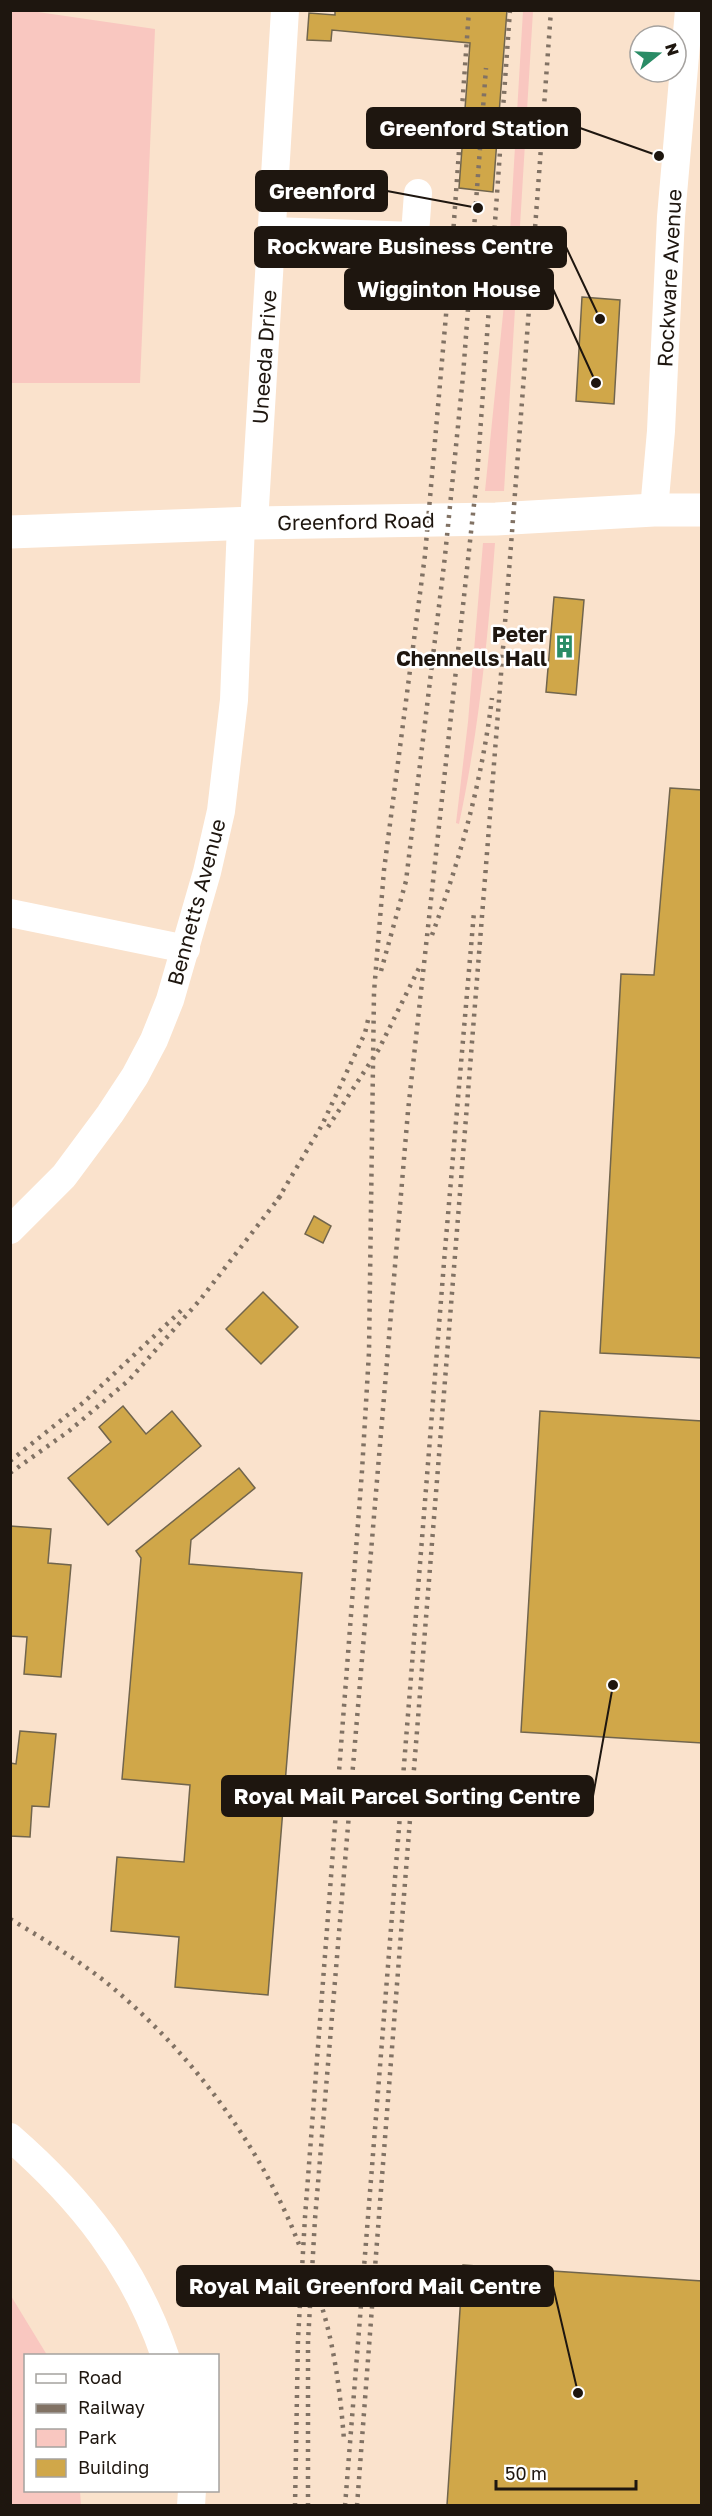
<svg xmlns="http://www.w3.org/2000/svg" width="712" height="2516" viewBox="0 0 712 2516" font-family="'Golos Text',sans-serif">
<rect width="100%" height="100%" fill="#fae2cc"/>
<g fill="#f9c7c0">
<path d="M11,10L31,11L155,29L140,383H11Z"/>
<path d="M523,11H533L504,491H485L508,265Z"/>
<path d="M483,543H495C488,638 479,730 459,824L456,823L468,722Z"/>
<path d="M11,2296L47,2355L26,2356V2490L80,2491L81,2505H11Z"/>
</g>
<g fill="#d0a749" stroke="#71654d" stroke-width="1.5">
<path d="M335,10H507L493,192L459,188L470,43L332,30L331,41L307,40L309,13L335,15Z"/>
<path d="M582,297L620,300L614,404L576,401Z"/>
<path d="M554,597L584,600L576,695L546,692Z"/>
<path d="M670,788L702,790V1358L600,1353L621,974L654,975Z"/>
<path d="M314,1216L331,1226L323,1243L305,1234Z"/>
<path d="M263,1292L298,1327L261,1364L226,1329Z"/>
<path d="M123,1406L146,1434L172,1411L201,1446L108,1525L68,1478L111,1442L99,1427Z"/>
<path d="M540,1411L702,1421V1743L521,1732Z"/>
<path d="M239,1468L255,1488L191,1540L189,1564L302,1573L268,1995L175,1987L179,1937L111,1931L117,1857L184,1862L190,1785L122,1779L141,1558L136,1551Z"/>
<path d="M10,1526L51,1529L48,1563L71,1565L61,1677L24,1674L27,1637L10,1636Z"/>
<path d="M20,1731L56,1734L49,1807L32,1806L30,1837L10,1836V1763L16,1764Z"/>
<path d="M463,2265L702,2281V2505H447Z"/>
</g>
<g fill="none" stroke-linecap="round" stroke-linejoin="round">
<g stroke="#fff" stroke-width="28">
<path d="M272,231L415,236"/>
<path d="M412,275L418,193"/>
<path d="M654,510L661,431L671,217L689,10"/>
<path d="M254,523L285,10"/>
<path d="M10,913L186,949"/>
<path d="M10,1230L64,1176L110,1114L135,1076L154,1040L170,1000L207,872L221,811L234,700L241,524"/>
<path d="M10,2137C81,2199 134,2265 165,2356"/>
<path d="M191,2506L192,2490"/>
</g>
<path stroke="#fff" stroke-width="33" d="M10,532L254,523L496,519L654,510H702"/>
<g stroke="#817264" stroke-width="4.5" stroke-dasharray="3 6" stroke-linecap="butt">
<path d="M432,935C461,857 482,780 492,698"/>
<path d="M381,971L406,881L445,556L463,376L486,68"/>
<path d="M328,1127L379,1049L420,966"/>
<path d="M278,1199L322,1125L365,1033L368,1020"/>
<path d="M10,1461L84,1402L184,1308"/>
<path d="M10,1473L69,1431L129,1380L200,1300L282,1194"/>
<path d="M10,1919C42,1938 73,1957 102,1979C188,2048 261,2145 300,2247"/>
<path d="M314,2284C333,2333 340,2388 344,2440"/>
<path d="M295,2506L298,2339L305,2217L362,1471L369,1352L374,992L384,870L425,555L453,235L469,10"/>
<path d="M308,2506V2341L315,2219L408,1111L477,477L510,10"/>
<path d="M345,2506L445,1250L474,912"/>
<path d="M357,2506C419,1674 491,843 551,10"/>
</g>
</g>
<defs>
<symbol id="building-bare" viewBox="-9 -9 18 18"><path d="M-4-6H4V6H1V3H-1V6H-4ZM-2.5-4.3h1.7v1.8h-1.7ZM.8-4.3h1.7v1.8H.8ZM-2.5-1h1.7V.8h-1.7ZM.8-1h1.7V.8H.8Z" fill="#2a8c66" stroke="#fff" stroke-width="2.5" paint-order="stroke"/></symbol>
</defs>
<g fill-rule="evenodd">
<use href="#building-bare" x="548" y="630" width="33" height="33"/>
</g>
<g text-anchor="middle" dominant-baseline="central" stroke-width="5" stroke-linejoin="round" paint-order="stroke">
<g font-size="21" fill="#1e160f" stroke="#fff">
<text transform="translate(669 278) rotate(-87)">Rockware Avenue</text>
<text transform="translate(264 357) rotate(-86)">Uneeda Drive</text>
<text transform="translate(356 521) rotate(-1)">Greenford Road</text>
<text transform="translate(196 902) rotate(-75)">Bennetts Avenue</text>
</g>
<g font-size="21" font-weight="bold" fill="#1e160f" stroke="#fff" text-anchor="end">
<text x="547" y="634">Peter<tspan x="547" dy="24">Chennells Hall</tspan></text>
</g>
</g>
<path fill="none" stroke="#1e160f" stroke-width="2" d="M659 156L580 128M478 208L387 191M600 319L566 247M596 383L553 289M613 1685L593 1796M578 2393L553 2286"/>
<g fill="#1e160f" stroke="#fff" stroke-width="2">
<circle cx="659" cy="156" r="6"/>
<circle cx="478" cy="208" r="6"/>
<circle cx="600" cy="319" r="6"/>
<circle cx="596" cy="383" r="6"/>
<circle cx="613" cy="1685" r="6"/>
<circle cx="578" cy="2393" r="6"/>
</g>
<g fill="#1e160f" stroke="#1e160f" stroke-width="2">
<rect x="367" y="108" width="213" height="40" rx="6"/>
<rect x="256" y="171" width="131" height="40" rx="6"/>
<rect x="255" y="227" width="311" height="40" rx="6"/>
<rect x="345" y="269" width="208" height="40" rx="6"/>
<rect x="222" y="1776" width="371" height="40" rx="6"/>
<rect x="177" y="2266" width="376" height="40" rx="6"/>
</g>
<g font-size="22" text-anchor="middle" font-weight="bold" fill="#fff">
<text x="474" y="136">Greenford Station</text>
<text x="322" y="199">Greenford</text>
<text x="410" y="254">Rockware Business Centre</text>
<text x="449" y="297">Wigginton House</text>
<text x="407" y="1804">Royal Mail Parcel Sorting Centre</text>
<text x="365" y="2294">Royal Mail Greenford Mail Centre</text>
</g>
<rect width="712" height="2516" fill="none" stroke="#1e160f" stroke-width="24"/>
<rect x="24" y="2354" width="195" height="138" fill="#ffffff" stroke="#a5a29f" stroke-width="1.5"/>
<rect x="36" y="2374" width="30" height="9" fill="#ffffff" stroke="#a5a29f" stroke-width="1.5"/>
<text x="78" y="2384" font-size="18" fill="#1e160f">Road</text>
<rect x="36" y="2404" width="30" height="9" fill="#817264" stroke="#a5a29f" stroke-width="1.5"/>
<text x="78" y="2414" font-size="18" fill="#1e160f">Railway</text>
<rect x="36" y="2429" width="30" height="18" fill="#f9c7c0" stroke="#a5a29f" stroke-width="1.5"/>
<text x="78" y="2444" font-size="18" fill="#1e160f">Park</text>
<rect x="36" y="2459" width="30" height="18" fill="#d0a749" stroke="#a5a29f" stroke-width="1.5"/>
<text x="78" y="2474" font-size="18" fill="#1e160f">Building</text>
<g transform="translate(658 54) rotate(72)"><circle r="28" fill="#ffffff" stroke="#a5a29f" stroke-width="1.5"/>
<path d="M0-4.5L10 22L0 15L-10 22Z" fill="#2a8c66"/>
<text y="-9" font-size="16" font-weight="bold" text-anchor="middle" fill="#1e160f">N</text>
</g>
<path d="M496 2480v9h140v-9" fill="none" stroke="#1e160f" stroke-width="3"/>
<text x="505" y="2480" font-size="18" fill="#1e160f" stroke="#ffffff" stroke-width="4.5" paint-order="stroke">50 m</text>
</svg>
